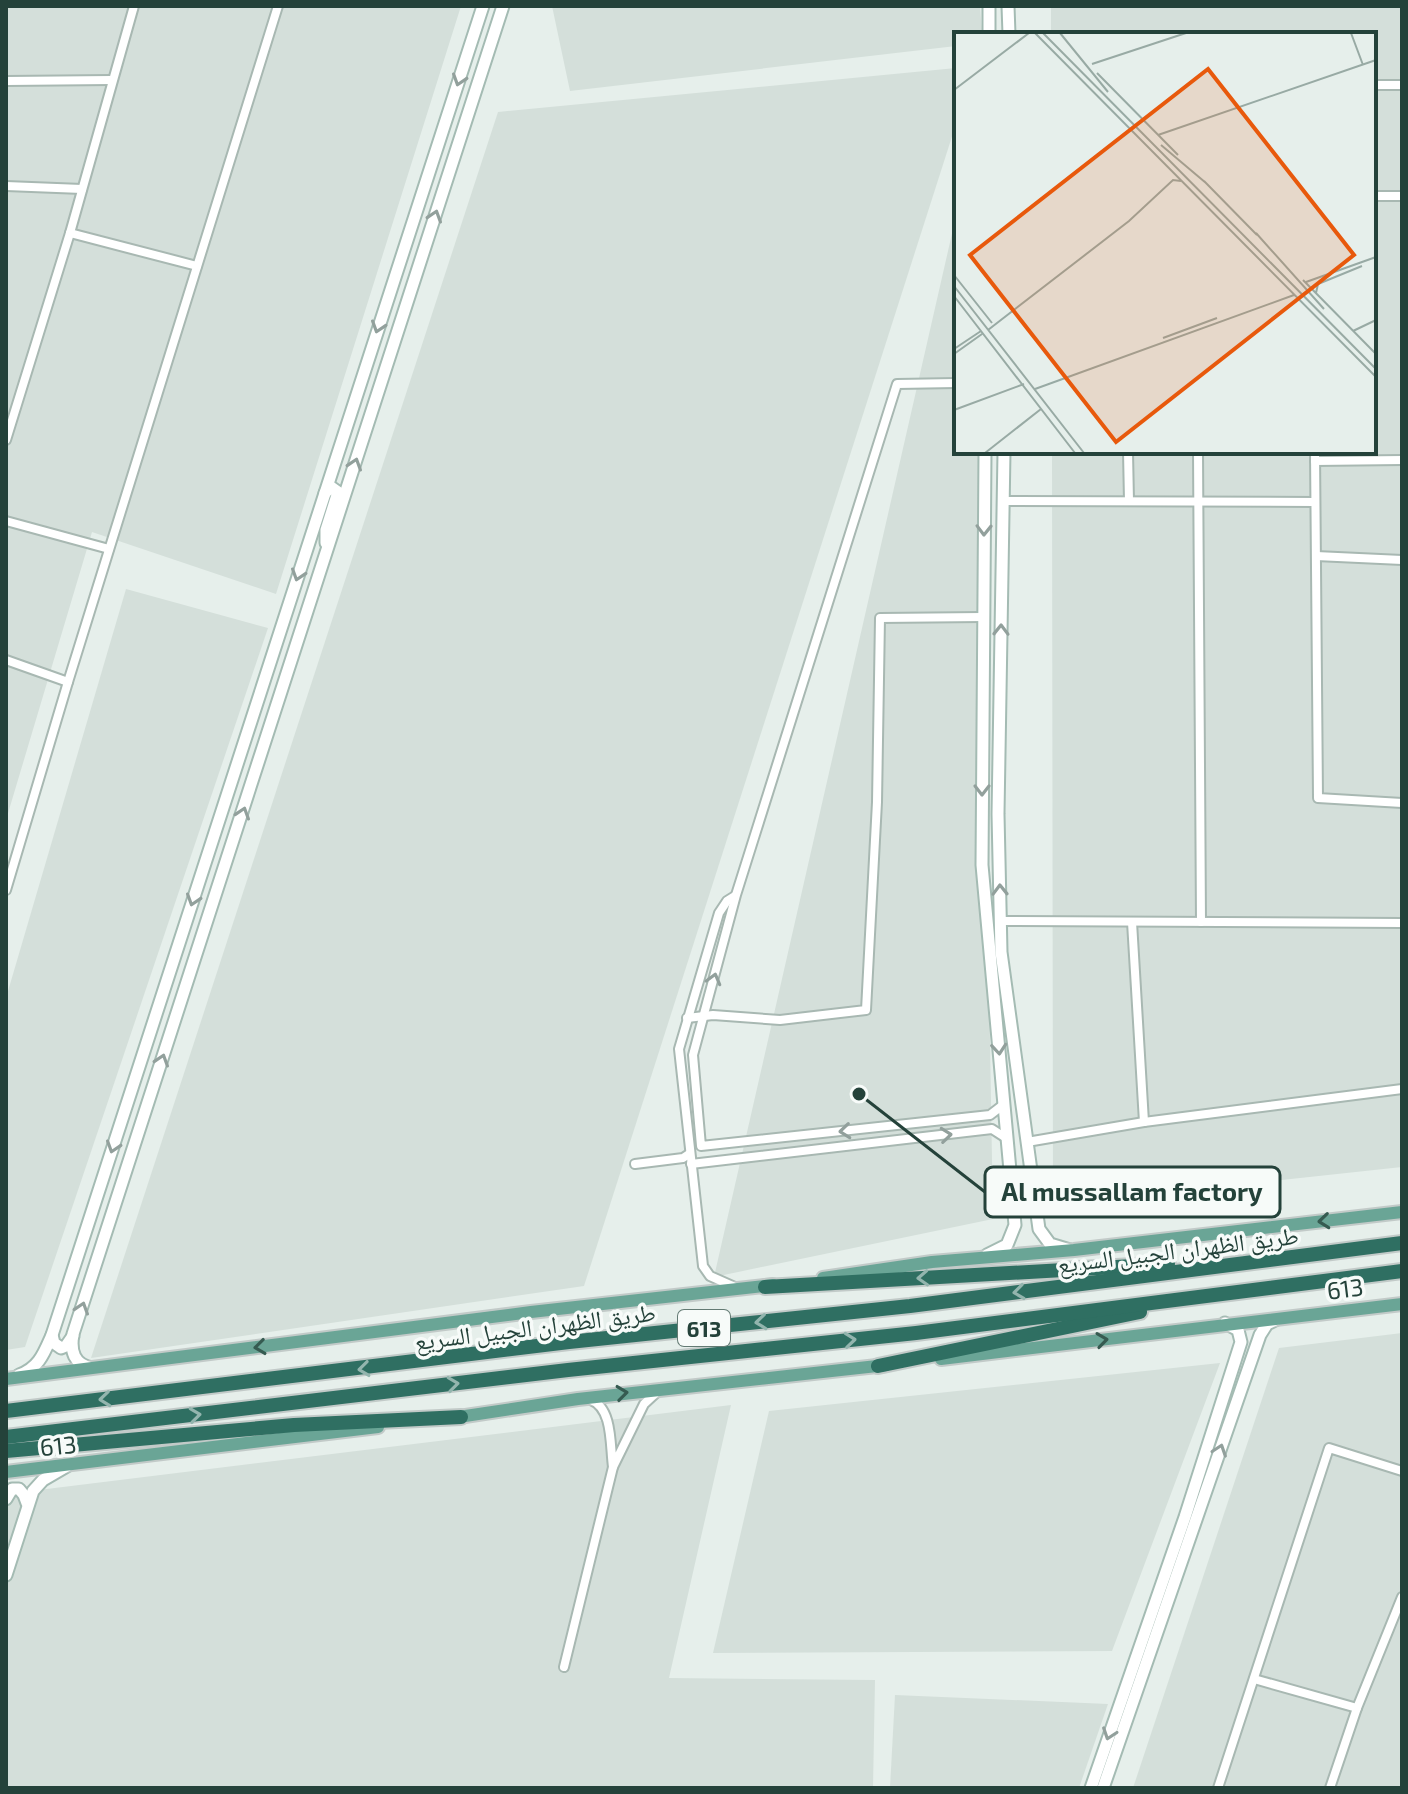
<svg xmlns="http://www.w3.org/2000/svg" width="1408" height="1794" viewBox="0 0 1408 1794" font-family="'Exo 2','Noto Naskh Arabic',sans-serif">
<rect width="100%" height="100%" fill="#e6efeb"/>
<g fill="#d4dfda">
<path d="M6,6H461L276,594L92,532L6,820Z"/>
<path d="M552,6H980L982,34H956V46L570,91Z"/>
<path d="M1051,6H1402V1167L1053,1205L1052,452H1374V34H1051Z"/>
<path d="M956,68V124L584,1286L91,1358L498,112Z"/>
<path d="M956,216V452H980L993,1219L714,1277Z"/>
<path d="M126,589L268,628L25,1347L6,1350V998Z"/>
<path d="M1402,1333V1788H1133L1279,1348Z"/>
<path d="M1220,1363L1112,1651L713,1653L769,1411Z"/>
<path d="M731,1405L669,1678L875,1680L873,1788H6V1494Z"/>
<path d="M895,1695L1108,1704L1079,1788H890Z"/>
</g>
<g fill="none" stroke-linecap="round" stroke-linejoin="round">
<defs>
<g id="street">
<path d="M6,81L112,80"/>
<path d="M1374,85H1402"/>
<path d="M6,186L82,189"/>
<path d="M1374,196H1402"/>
<path d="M70,233L197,266"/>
<path d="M956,383L897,384L736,895L693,1055L701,1146L990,1115L1003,1105"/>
<path d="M6,440L70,233L134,6"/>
<path d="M1128,452L1129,501"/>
<path d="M1198,452L1201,922"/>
<path d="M1315,452L1318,798L1402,803"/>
<path d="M1315,461L1402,460"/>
<path d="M1003,501L1315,502"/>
<path d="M6,521L109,549"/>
<path d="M1316,556L1402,560"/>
<path d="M6,660L68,682"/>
<path d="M6,890L68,682L278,6"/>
<path d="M735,896L727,901L719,913L679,1049L703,1266L710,1276L737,1288"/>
<path d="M1000,921L1402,923"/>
<path d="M1132,922L1144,1122"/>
<path d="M687,1018L713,1015L780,1020L866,1010L877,802L880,618L983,617"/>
<path d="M1027,1142L1144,1122L1402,1089"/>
<path d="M635,1164L683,1158L689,1154"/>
<path d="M691,1164L992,1129L1006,1138"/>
<path d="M591,1400C613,1408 610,1446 613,1467L644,1404L657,1392"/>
<path d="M564,1667L613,1467"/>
<path d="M1254,1679L1357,1708"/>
<path d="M1218,1788L1329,1448L1402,1471"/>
<path d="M1330,1788L1357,1708L1402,1597"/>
</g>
<g id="secondary">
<path d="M1008,6L1009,34"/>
<path d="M989,34V6"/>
<path d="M985,452L982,865L1015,1225L1007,1245L987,1255"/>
<path d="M1004,452L998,814L1001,952L1039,1229L1050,1244L1070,1250"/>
<path d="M325,493L331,487L338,492L326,530V543"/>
<path d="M52,1335L54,1343L61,1348L66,1346L73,1336"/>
<path d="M92,1368C74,1365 70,1351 73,1334L503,6"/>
<path d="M19,1375C39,1368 44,1353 52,1335L483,6"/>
<path d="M6,1499L12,1489H19L24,1495L27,1503"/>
<path d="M6,1575L33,1491L43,1480L67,1466"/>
<path d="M1091,1788L1185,1517L1241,1342L1238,1330L1225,1323"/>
<path d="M1103,1788L1260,1335L1267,1324L1277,1319"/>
</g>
<g id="primary">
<path d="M823,1278L932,1262L1074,1250L1402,1212"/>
<path d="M941,1359L1402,1304"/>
<path d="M6,1379L531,1312L773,1285"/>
<path d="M452,1418L578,1399L886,1365"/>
<path d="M6,1472L378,1427"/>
</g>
<g id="highway">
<path d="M765,1287L1168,1264"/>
<path d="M878,1366L1140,1312"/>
<path d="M6,1411L569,1342L910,1306L1402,1243"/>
<path d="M6,1437L568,1370L916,1333L1402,1271"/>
<path d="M6,1451L294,1425L461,1417"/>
</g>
</defs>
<use href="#street" stroke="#a8b8b2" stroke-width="12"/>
<use href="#secondary" stroke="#a4bbb3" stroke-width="15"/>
<use href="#primary" stroke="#c2cac8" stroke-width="16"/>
<use href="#highway" stroke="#c2cac8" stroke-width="18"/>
<use href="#street" stroke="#fff" stroke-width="8"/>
<use href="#secondary" stroke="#fff" stroke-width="11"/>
<use href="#primary" stroke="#6aa596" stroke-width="12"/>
<use href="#highway" stroke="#2f6f62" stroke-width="14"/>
</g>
<defs><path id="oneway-chevron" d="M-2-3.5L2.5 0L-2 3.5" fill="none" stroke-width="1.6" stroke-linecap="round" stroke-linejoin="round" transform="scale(2)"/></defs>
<g stroke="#92a09c">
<use href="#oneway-chevron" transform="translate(459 80) rotate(108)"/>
<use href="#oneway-chevron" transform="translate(435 216) rotate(-72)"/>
<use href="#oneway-chevron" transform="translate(378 327) rotate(108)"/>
<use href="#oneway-chevron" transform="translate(355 464) rotate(-72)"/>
<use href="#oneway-chevron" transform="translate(984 530) rotate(91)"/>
<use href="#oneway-chevron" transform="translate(298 575) rotate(108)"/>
<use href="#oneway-chevron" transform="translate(1001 630) rotate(-89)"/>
<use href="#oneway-chevron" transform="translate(982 790) rotate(90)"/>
<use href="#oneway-chevron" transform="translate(243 813) rotate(-72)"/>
<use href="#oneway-chevron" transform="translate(1000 890) rotate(-91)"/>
<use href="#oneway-chevron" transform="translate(193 900) rotate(108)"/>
<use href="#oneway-chevron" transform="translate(714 979) rotate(-75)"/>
<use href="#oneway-chevron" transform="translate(999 1049) rotate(85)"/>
<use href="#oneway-chevron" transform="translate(162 1060) rotate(-72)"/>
<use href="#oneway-chevron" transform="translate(845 1131) rotate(174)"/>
<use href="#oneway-chevron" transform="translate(946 1135) rotate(-6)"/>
<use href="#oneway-chevron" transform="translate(113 1147) rotate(108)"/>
<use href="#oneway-chevron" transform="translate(82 1308) rotate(-72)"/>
<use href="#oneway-chevron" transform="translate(1220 1450) rotate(-71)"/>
<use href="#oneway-chevron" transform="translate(1109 1734) rotate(109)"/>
</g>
<g stroke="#365b51">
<use href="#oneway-chevron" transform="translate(1324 1221) rotate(174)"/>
<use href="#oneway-chevron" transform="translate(1102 1340) rotate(-8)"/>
<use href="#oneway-chevron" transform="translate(260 1347) rotate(173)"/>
<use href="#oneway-chevron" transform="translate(622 1393) rotate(-7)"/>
</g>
<g stroke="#93b5ae">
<use href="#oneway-chevron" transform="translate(923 1278) rotate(177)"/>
<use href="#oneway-chevron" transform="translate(1019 1292) rotate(173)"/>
<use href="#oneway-chevron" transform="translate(761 1322) rotate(174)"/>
<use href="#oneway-chevron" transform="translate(850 1340) rotate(-6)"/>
<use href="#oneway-chevron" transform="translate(364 1369) rotate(173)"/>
<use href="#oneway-chevron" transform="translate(453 1384) rotate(-7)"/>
<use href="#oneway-chevron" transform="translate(105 1399) rotate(174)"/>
<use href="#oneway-chevron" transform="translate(195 1415) rotate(-7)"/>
</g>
<g text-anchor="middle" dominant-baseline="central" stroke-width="7" stroke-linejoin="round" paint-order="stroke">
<rect fill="#f7fbf9" stroke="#637a73" stroke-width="2" x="678" y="1310" width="52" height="36" rx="6"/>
<g font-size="22" font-weight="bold" fill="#24423a">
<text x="704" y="1328">613</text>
</g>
<g font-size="24" fill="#24423a" stroke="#f7fbf9">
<text transform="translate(1178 1249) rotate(-7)">طريق الظهران الجبيل السريع</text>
<text transform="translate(1345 1288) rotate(-7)">613</text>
<text transform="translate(535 1326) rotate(-7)">طريق الظهران الجبيل السريع</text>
<text transform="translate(58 1445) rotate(-6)">613</text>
</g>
</g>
<g transform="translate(954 32)">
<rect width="422" height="422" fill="#e6efeb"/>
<path fill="none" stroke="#98aaa4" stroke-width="2" d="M81,1L422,345M89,1L422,337M106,1L154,60M397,1L409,33M138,32L232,1M143,41L224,123M0,58L75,1M204,103L422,28M207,113L252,151M250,149L303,203M302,201L370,277M0,243L38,291M349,248L422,322M352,250L422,225M0,254L130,421M362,261L364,252L408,234M0,264L121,421M34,298L175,189L219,148L227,149M399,299L422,288M209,306L263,286M0,317L27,299M0,322L28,302M81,357L340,263M0,378L70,352M31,421L87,377"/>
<path fill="#e8590c" fill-opacity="0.15" stroke="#e8590c" stroke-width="4" d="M254,37L400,223L162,410L16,223Z"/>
<rect width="422" height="422" fill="none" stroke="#24423a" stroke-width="4"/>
</g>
<path fill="none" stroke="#24423a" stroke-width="3" d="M859 1094L985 1192"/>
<circle fill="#24423a" stroke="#f7fbf9" stroke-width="3" cx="859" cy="1094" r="8"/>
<rect fill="#f7fbf9" stroke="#24423a" stroke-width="3" x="985" y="1167" width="295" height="50" rx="8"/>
<g font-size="26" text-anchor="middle" font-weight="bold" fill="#24423a">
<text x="1132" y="1201">Al mussallam factory</text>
</g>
<rect width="1408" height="1794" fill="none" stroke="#24423a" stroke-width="16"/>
</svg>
